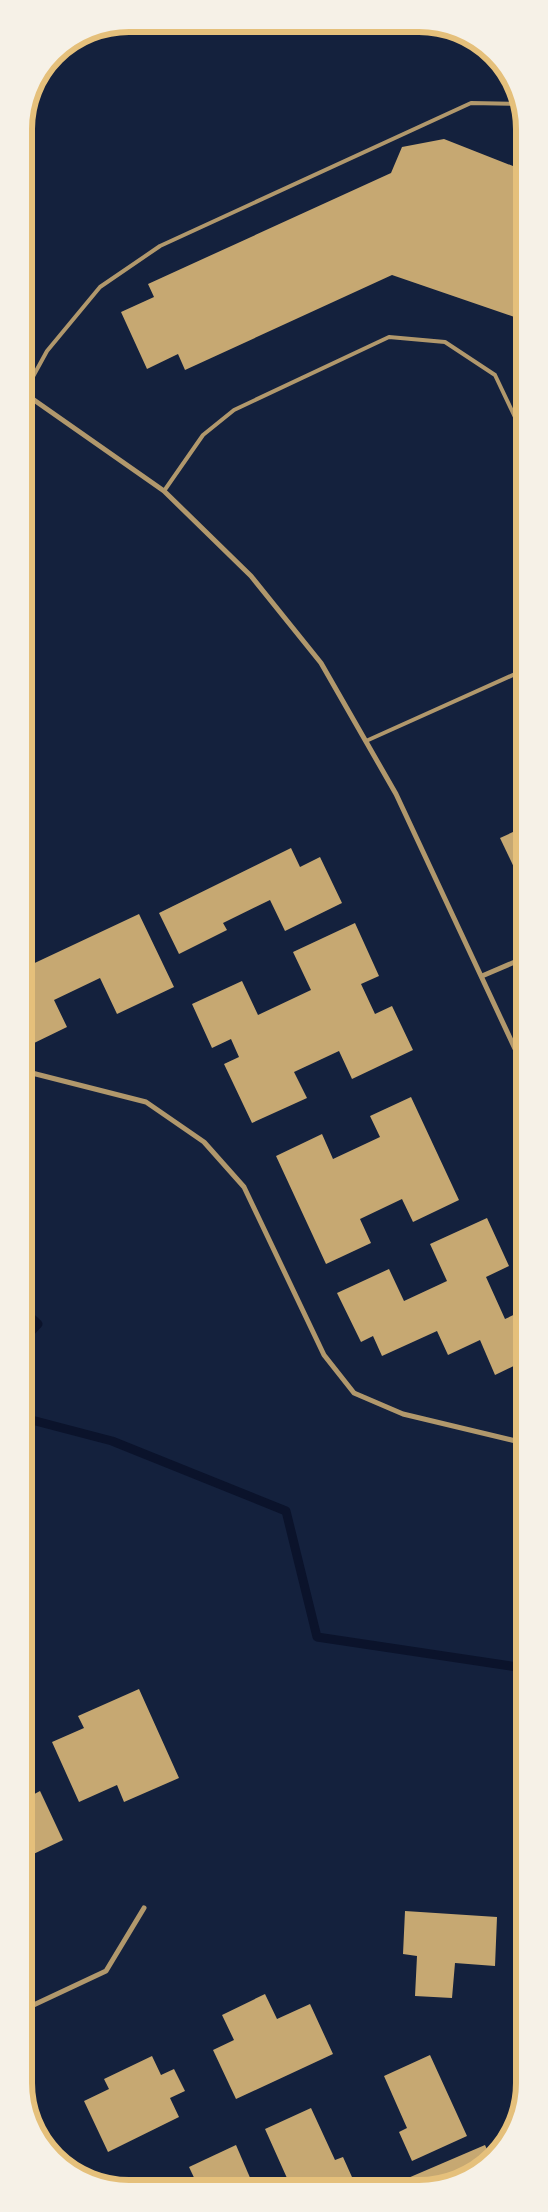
<svg xmlns="http://www.w3.org/2000/svg" width="548" height="2212" viewBox="0 0 548 2212" font-family="Inter,sans-serif">
<rect width="100%" height="100%" fill="#14213d"/>
<g fill="none" stroke-linecap="round" stroke-linejoin="round">
<g stroke="#0b132b" stroke-width="9">
<path d="M24,1311L38,1324L24,1339"/>
<path d="M24,1418L112,1441L286,1511L317,1637L524,1668"/>
</g>
</g>
<g fill="#c6a872">
<path d="M444,139L523,170V320L392,275L185,370L178,354L147,369L121,312L154,297L148,284L391,173L402,147Z"/>
<path d="M524,827V879L520,880L500,838Z"/>
<path d="M291,848L300,867L320,857L342,903L285,931L270,900L223,923L227,930L179,954L159,913Z"/>
<path d="M139,914L174,987L117,1014L100,978L54,1000L67,1027L30,1045L24,1033V968Z"/>
<path d="M355,923L379,976L361,984L375,1014L392,1006L413,1050L352,1079L339,1051L294,1072L307,1098L252,1123L224,1064L239,1057L231,1039L212,1048L192,1004L242,981L258,1015L311,990L293,952Z"/>
<path d="M411,1097L459,1200L413,1222L402,1199L360,1219L371,1243L326,1264L276,1156L322,1134L333,1159L380,1137L370,1116Z"/>
<path d="M487,1218L509,1266L486,1277L505,1319L524,1310V1361L495,1375L480,1340L448,1355L437,1331L382,1356L373,1336L361,1342L337,1293L389,1269L404,1301L447,1281L430,1244Z"/>
<path d="M139,1689L179,1778L124,1802L117,1785L79,1802L52,1742L84,1728L78,1716Z"/>
<path d="M40,1791L63,1840L25,1858V1799Z"/>
<path d="M405,1911L497,1917L495,1966L455,1963L452,1998L415,1996L417,1956L403,1954Z"/>
<path d="M265,1994L277,2019L310,2004L333,2054L236,2099L213,2050L234,2040L222,2015Z"/>
<path d="M430,2055L467,2136L412,2161L399,2132L407,2128L384,2076Z"/>
<path d="M152,2056L161,2075L174,2069L185,2091L170,2098L179,2117L108,2152L84,2101L109,2089L104,2079Z"/>
<path d="M311,2108L335,2160L343,2157L356,2186L291,2187L265,2129Z"/>
<path d="M236,2145L254,2187L198,2186L189,2167Z"/>
<path d="M485,2145L491,2158L471,2174L433,2187H412L408,2178Z"/>
</g>
<g fill="none" stroke-linecap="round" stroke-linejoin="round">
<g stroke="#b1986c" stroke-width="4">
<path d="M24,393L47,351L100,287L160,246L471,103L518,104"/>
<path d="M164,491L203,435L234,410L389,337L445,342L495,375L523,434"/>
<path d="M366,741L524,670"/>
</g>
<g stroke="#b1986c" stroke-width="5">
<path d="M24,393L164,491L251,576L321,663L396,794L524,1068"/>
<path d="M482,976L524,958"/>
<path d="M24,1071L146,1102L204,1142L244,1187L324,1355L354,1393L403,1414L524,1443"/>
<path d="M25,2009L106,1971L144,1908"/>
</g>
</g>
<path d="M0 0H548V2212H0ZM129 32H419A97 97 0 0 1 516 129V2083A97 97 0 0 1 419 2180H129A97 97 0 0 1 32 2083V129A97 97 0 0 1 129 32Z" fill="#f6f1e7" fill-rule="evenodd"/>
<path fill="none" stroke="#e5c07b" stroke-width="6" d="M129 32H419A97 97 0 0 1 516 129V2083A97 97 0 0 1 419 2180H129A97 97 0 0 1 32 2083V129A97 97 0 0 1 129 32Z"/>
</svg>
